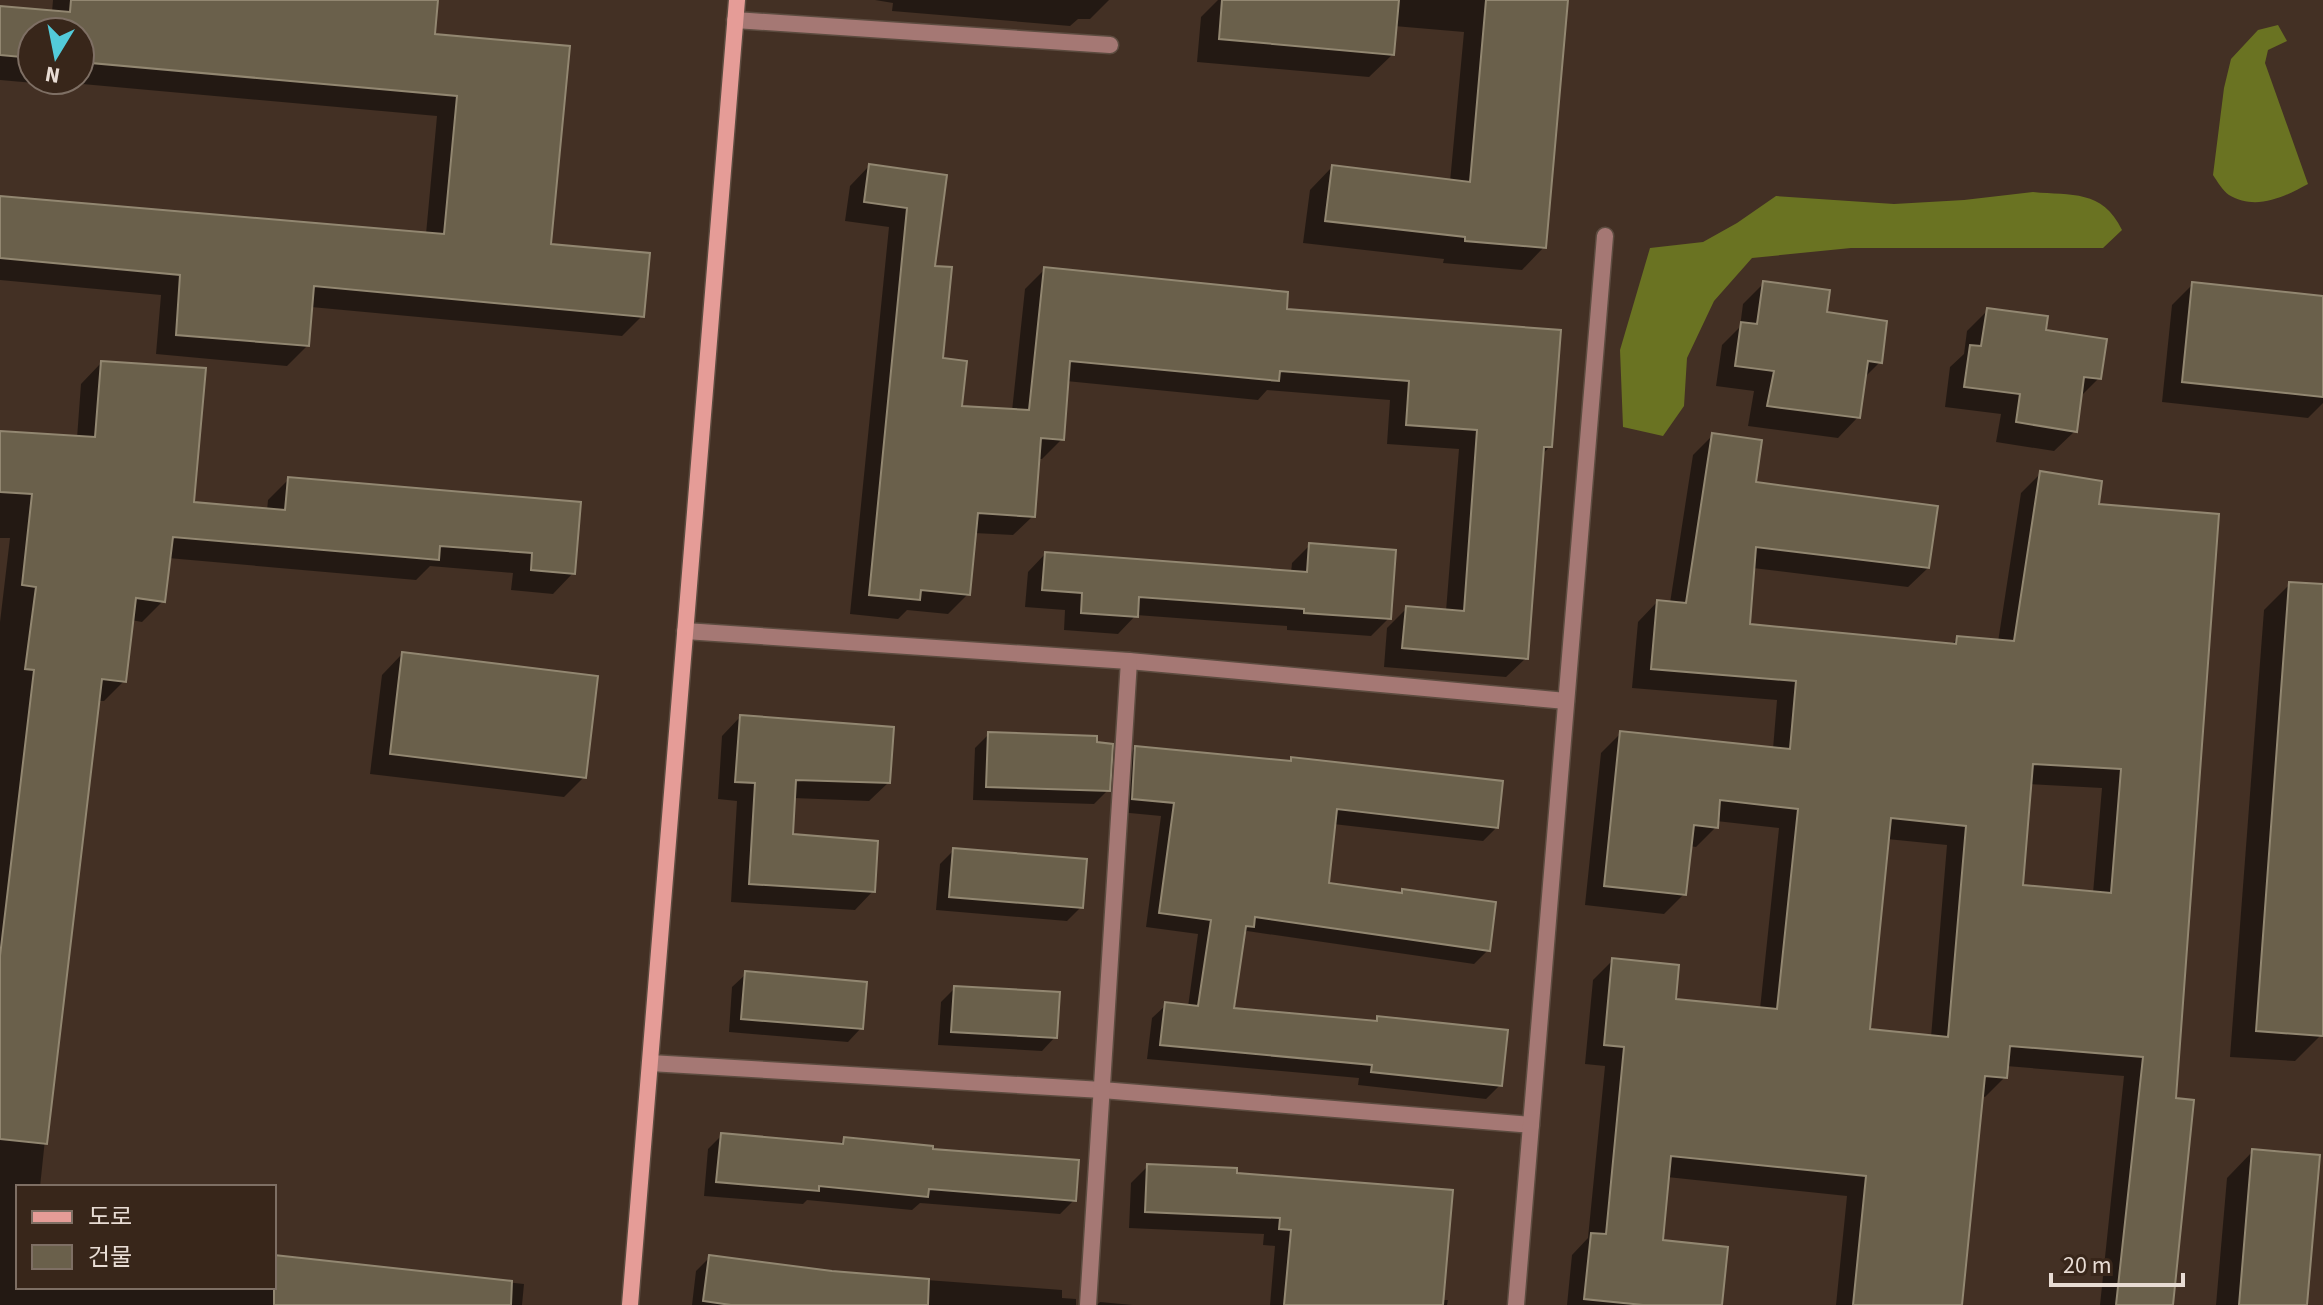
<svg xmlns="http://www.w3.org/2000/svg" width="2323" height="1305" viewBox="0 0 2323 1305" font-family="'Source Sans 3','Noto Sans KR',sans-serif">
<rect width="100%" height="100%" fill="#433024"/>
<g fill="#6a7322">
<path d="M2278,25L2287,41L2268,50L2265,63L2308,184C2284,197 2256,211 2229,195C2223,191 2217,181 2213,175L2224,88L2231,59L2258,30Z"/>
<path d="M2033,192C2072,196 2102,189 2122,230L2103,248H1851L1752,258L1714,301L1687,358L1684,406L1663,436L1623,427L1620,350L1650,248L1703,242L1737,223L1776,196L1894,204L1964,200Z"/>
</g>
<g fill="#0007" fill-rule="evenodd">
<path d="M53,0H436L433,35L549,246L642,316L622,336L311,307L307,346L287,366L156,354L161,295L0,280V198L426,234L437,116L38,80L34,83L0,80V8L52,12ZM32,32H80V80H32Z"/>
<path d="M875,0H1109L1090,19H1078L1070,26L892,11L893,3Z"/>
<path d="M1218,0H1566L1544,247L1522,270L1443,263L1444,259L1303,243L1310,190L1332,167L1450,182L1464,32L1394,26L1392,55L1369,77L1197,62L1201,17Z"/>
<path d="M869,166L945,177L933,268L941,360L960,408L1012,411L1025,289L1045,269L1284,311L1550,446L1542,455L1526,658L1506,677L1384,667L1387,628L1407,608L1446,611L1459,449L1387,444L1390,400L1267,390L1258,400L1066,381L1062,439L1042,459H1037L1033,516L1013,535L974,533L968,594L948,614L907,610L898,619L850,614L889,227L845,221L850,186Z"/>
<path d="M1764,283L1825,314L1880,362L1864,378L1858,417L1838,438L1748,426L1754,391L1716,386L1722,345L1740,327L1743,304Z"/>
<path d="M2193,284L2323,298V403L2308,418L2162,402L2172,305Z"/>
<path d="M1988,310L2043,332L2099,378L2079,398L2075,431L2054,451L1996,442L2001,414L1945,407L1950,367L1964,354L1967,331Z"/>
<path d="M101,363L192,504L267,511L268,500L289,479L579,504L573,573L553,594L511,590L513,573L430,566L416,580L168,558L163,601L142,622L131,620L124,681L104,701H97L60,997L40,1187H18V1287H274V1257L524,1284L522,1305H0V622L10,538H0V433L77,438L81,384Z"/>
<path d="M1713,435L1754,484L1928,568L1908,587L1753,568L1748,626L1951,645L1958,638L1998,642L2021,493L2041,473L2096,505L2174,1099L2170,1305H2100L2124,1076L2006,1066L2005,1077L1985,1097L1981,1096L1960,1305H1836L1847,1196L1667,1177L1660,1242L1720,1305H1567L1572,1255L1588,1238L1605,1066L1585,1064L1593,980L1613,960L1674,1001L1760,1009L1779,828L1716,821V827L1696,847L1689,846L1684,894L1664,914L1585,905L1601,753L1621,733L1773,749L1777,700L1632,688L1638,622L1657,602L1670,603L1693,455ZM2029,784L2102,788L2093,893L2021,887ZM1887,839L1947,845L1931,1037L1868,1031Z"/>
<path d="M1310,545L1389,618L1371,636L1287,630V626L1136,615L1118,634L1064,630L1065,610L1025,607L1028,572L1045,554L1291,573L1292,563Z"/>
<path d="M2290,584L2323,586V1009L2321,1035L2295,1061L2230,1057L2264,610Z"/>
<path d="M402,654L584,777L564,797L370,774L382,675Z"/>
<path d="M740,717L888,783L869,801L793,798L791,835L873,891L855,910L731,902L737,801L718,799L722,736Z"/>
<path d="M989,734L1095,744L1108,790L1094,804L973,800L975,748Z"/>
<path d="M1135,748L1289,762L1292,759L1497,827L1483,841L1333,824L1327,885L1399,895L1403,891L1488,950L1474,964L1247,931L1243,935L1232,1010L1373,1023L1378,1018L1500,1085L1486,1099L1358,1085L1359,1078L1147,1059L1152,1018L1166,1005L1188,1007L1198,934L1146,927L1161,816L1119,812L1122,762Z"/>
<path d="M954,850L1081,907L1067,921L936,910L940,864Z"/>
<path d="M746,974L861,1028L848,1042L729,1032L732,987Z"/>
<path d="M955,988L1055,1037L1042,1051L938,1045L941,1002Z"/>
<path d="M722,1135L838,1145L845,1139L931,1151L1074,1200L1060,1214L920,1203L912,1210L807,1200L803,1204L704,1196L708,1149Z"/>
<path d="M2253,1151L2305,1305H2216L2227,1178Z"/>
<path d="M1148,1166L1234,1175L1442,1300H1448L1447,1305H1270L1275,1246L1263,1245L1264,1234L1129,1228L1131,1183Z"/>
<path d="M710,1257L832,1273L1062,1290V1298L1076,1299V1305H692L696,1271Z"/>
<path d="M1100,1302L1133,1305H1097Z"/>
</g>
<g fill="#6a604b" stroke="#928771" stroke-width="2" fill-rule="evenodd">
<path d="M71,0H438L435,34L570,46L551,244L650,253L644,317L314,286L309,346L176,335L180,275L0,258V196L444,234L457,96L80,62V32H32V58L0,55V6L70,12Z"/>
<path d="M1222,0H1399L1394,55L1219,39Z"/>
<path d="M1486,0H1568L1546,248L1465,241V237L1325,221L1332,165L1470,182Z"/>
<path d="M869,164L947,175L935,266L952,267L943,358L967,361L962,406L1029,410L1044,267L1288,292L1287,309L1561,330L1552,447H1544L1528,659L1402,648L1406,606L1464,611L1477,430L1406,425L1409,381L1280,371L1279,381L1070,361L1064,440L1041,438L1035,517L978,513L970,595L921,590L920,600L869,595L907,208L864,202Z"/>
<path d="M1763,281L1830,290L1827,312L1887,321L1882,363L1868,361L1860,418L1767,406L1774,371L1735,366L1741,322L1757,324Z"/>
<path d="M2192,282L2323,296V397L2182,382Z"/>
<path d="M1987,308L2048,316L2046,330L2107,339L2101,379L2084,377L2077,432L2016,422L2020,394L1964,387L1970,345L1981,346Z"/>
<path d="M101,361L206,368L194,502L285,510L288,477L581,502L575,574L531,570L532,553L440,546L439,560L173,537L165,602L136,598L126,682L102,679L47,1144L0,1139V956L34,670L25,669L36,587L22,585L32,494L0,492V431L95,437Z"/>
<path d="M1712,433L1762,440L1756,482L1938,506L1929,568L1756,547L1750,624L1956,644L1957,636L2014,641L2040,471L2102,481L2099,504L2219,514L2176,1098L2194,1100L2173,1305H2116L2143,1057L2010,1046L2007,1078L1985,1076L1962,1305H1853L1866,1176L1671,1156L1663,1240L1728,1247L1722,1305H1643L1584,1299L1591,1233L1606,1234L1624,1047L1604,1045L1612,958L1679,965L1676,999L1777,1009L1798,809L1720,800L1718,828L1694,825L1686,895L1604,886L1620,731L1790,749L1796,681L1651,669L1657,600L1686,603ZM2033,764L2121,769L2111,893L2023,885ZM1891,818L1966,826L1948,1037L1870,1029Z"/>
<path d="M1309,543L1396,550L1391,619L1304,613V609L1139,597L1138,617L1081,613L1082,593L1042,590L1045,552L1307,572Z"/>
<path d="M2289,582L2323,584V1036L2256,1031Z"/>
<path d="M402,652L598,676L586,778L390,754Z"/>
<path d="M740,715L894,727L890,783L796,780L793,834L878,841L875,892L749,884L755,783L735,782Z"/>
<path d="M988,732L1097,736V742L1113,744L1110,791L986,787Z"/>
<path d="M1135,746L1291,761V757L1503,781L1498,828L1337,809L1329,883L1402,893V889L1496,902L1490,951L1255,917L1254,927L1246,926L1234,1008L1377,1021V1016L1508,1030L1502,1086L1371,1072L1372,1065L1160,1045L1165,1002L1198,1006L1211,920L1159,913L1174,803L1132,799Z"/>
<path d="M953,848L1087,859L1083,908L949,897Z"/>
<path d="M745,971L867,982L863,1029L741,1019Z"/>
<path d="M954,986L1060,992L1057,1038L951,1032Z"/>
<path d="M721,1133L843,1144L844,1137L933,1146V1149L1079,1160L1076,1201L929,1189L928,1197L819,1186V1191L716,1182Z"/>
<path d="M2252,1149L2320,1155L2307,1305H2239Z"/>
<path d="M1147,1164L1237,1168V1173L1453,1190L1443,1305H1284L1291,1230L1279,1229L1280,1218L1145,1212Z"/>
<path d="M274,1255L512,1281L511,1305H274Z"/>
<path d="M709,1255L832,1271L929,1279L928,1305H731L703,1301Z"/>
</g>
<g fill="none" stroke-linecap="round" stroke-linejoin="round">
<defs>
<path id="lane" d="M735,20L1110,45"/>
<g id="street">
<path d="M685,631L1129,661L1566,701"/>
<path d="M650,1063L1102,1090L1531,1125"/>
<path d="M1088,1305L1129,661"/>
<path d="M1516,1305L1605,236"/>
</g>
<path id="secondary" d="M630,1305L737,0"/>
</defs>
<use href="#lane" stroke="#5d4c40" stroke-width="19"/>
<use href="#street" stroke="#5d4c40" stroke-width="19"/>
<use href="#secondary" stroke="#5d4c40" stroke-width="19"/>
<use href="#lane" stroke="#a57874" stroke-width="16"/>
<use href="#street" stroke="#a57874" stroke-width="16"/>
<use href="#secondary" stroke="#e59c97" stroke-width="16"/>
</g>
<rect x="16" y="1185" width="260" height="104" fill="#38261a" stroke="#7e6f64" stroke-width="2"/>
<rect x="32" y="1211" width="40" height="12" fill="#e59c97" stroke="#7e6f64" stroke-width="2"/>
<text x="88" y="1225" font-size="24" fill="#e8dcd4">도로</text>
<rect x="32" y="1245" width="40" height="24" fill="#6a604b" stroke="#7e6f64" stroke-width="2"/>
<text x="88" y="1265" font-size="24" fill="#e8dcd4">건물</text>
<g transform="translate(56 56) rotate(190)"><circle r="38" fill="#38261a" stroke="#7e6f64" stroke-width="2"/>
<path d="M0-6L14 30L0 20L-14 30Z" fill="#53cbda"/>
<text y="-12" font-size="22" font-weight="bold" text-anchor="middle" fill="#e8dcd4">N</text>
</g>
<path d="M2051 1273v12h132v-12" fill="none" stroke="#e8dcd4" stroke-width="4"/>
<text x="2063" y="1273" font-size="24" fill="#e8dcd4" stroke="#38261a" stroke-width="6" paint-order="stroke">20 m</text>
</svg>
